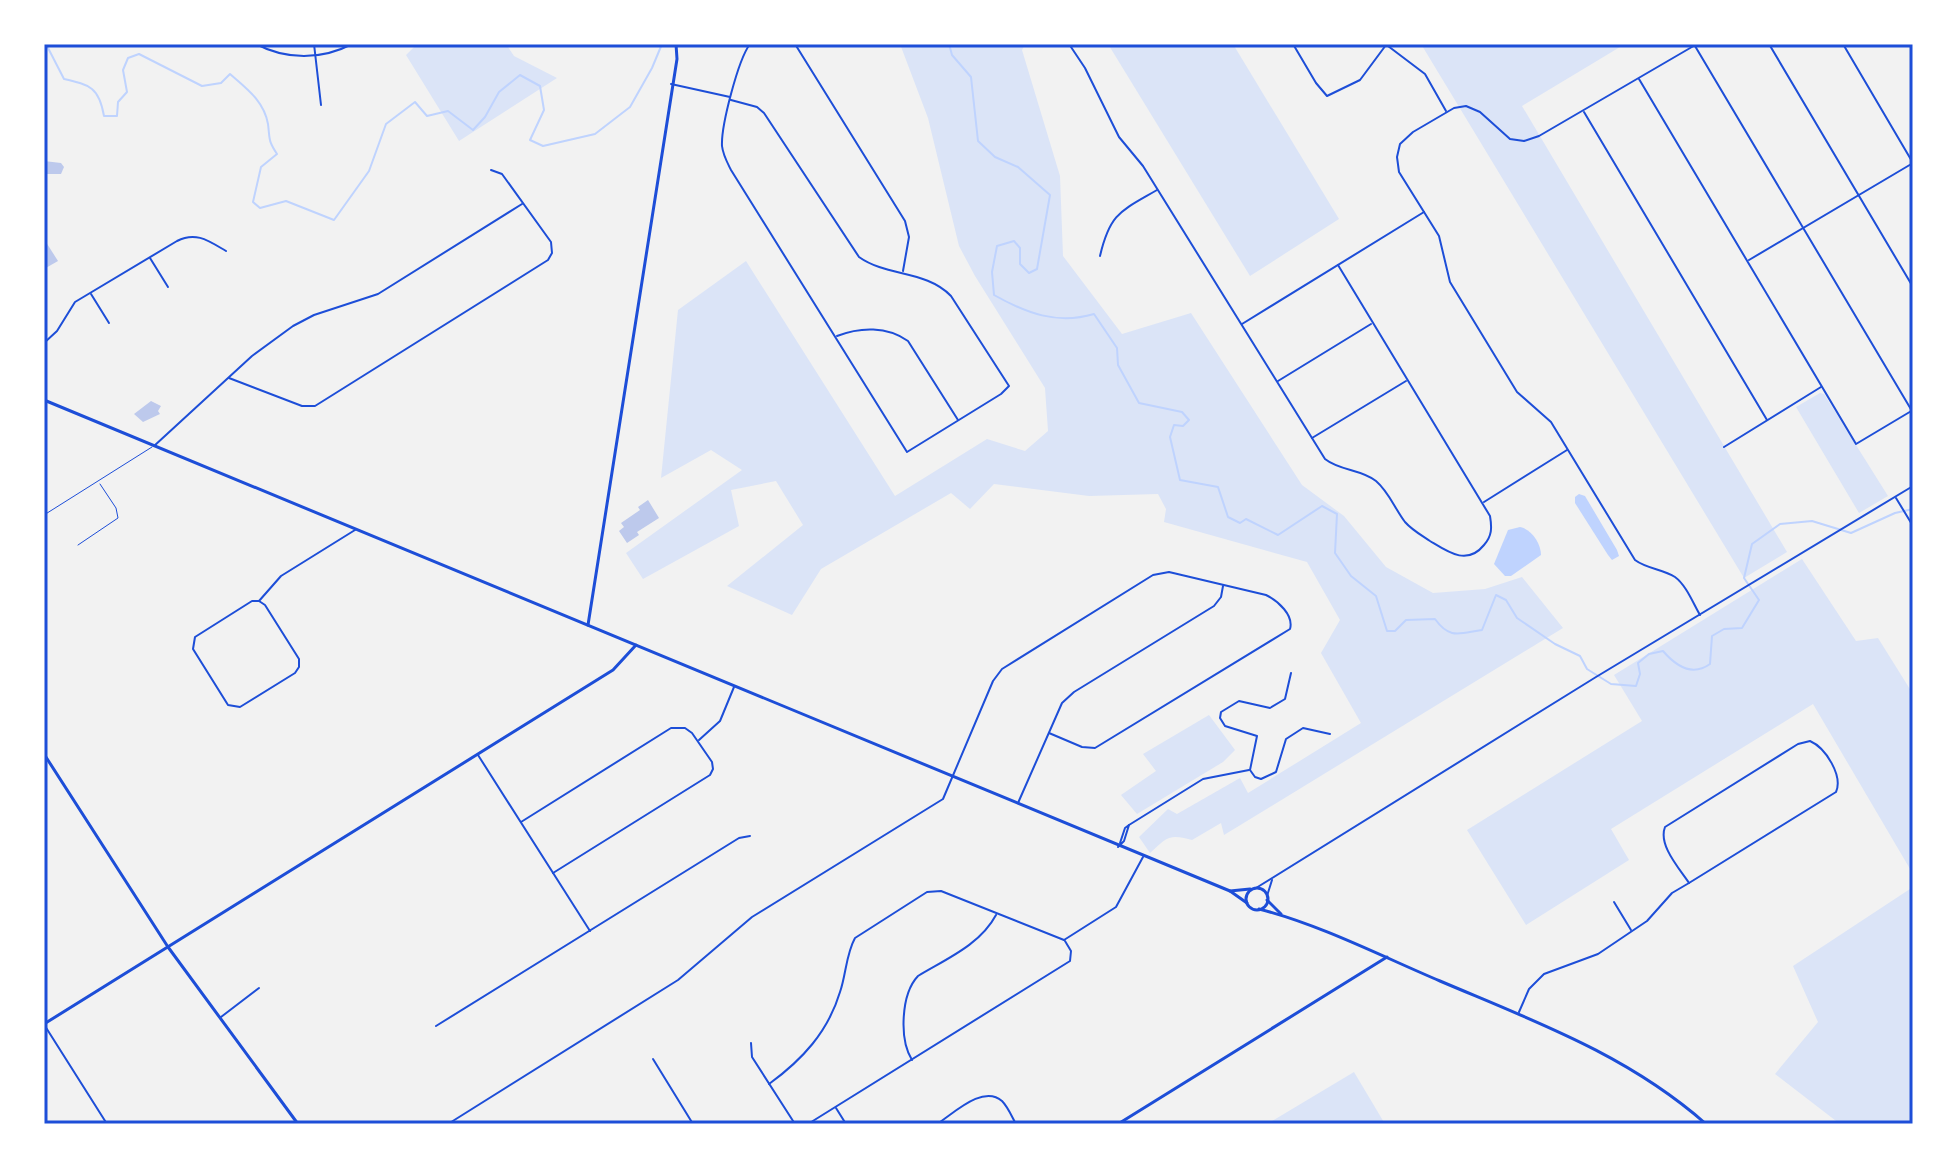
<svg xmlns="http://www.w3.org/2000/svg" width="1957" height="1168" viewBox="0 0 1957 1168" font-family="'Nunito Sans',sans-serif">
<rect width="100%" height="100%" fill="#f2f2f2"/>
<g fill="#dbe4f7">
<path d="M417,44H506L514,56L557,78L459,141L406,55Z"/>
<path d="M900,44H1025L1022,50L1060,176L1063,256L1122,334L1191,313L1302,485L1344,516L1386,567L1433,593L1485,589L1522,577L1563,628L1224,835L1221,823L1192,840C1169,833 1166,838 1150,853L1139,837L1168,809L1177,814L1240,778L1248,793L1361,723L1321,653L1340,620L1307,562L1164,522L1166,509L1158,494L1089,496L994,484L970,509L951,493L821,569L792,615L727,586L803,525L776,481L731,490L739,526L643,579L626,553L742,470L711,450L661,478L678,310L746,261L895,496L987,439L1025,451L1048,431L1045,388L975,276L959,246L928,118Z"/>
<path d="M1108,44H1233L1339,219L1250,276Z"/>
<path d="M1421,44H1625L1522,106L1787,552L1744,578Z"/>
<path d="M1820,393L1824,394L1888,496L1859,513L1796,407Z"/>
<path d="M1802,559L1856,641L1878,638L1913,694V874L1813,704L1611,829L1629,860L1526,925L1467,830L1642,721L1614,675Z"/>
<path d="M1209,715L1235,750L1223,762L1137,814L1121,795L1156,771L1143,754Z"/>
<path d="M1913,887V1124H1840L1775,1074L1818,1022L1793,966Z"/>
<path d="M1354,1072L1385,1124H1267Z"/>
</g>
<g fill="#bfd3fe">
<path d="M1579,494L1585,496L1617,550L1619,556L1612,560L1608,555L1575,503V497Z"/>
<path d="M1520,527C1531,529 1541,543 1541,555L1511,576H1505L1494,564L1508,530Z"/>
</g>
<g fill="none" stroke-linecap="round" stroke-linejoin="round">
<g stroke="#bfd3fe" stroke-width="2">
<path d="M46,44L64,79C90,85 99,87 104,116H117L118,102L127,92L123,70L128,58L139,54L202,86L221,83L230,74C247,89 264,101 268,124C270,140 268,140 277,154L261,167L253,202L260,208L286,201L334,220L369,171L386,124L415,102L427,116L448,111L473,130L485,117L499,92L520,75L540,86L544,110L530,140L543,146L595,134L630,107L652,68L662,44"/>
<path d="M949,44L952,55L971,77L978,141L995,157L1018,167L1050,195L1037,269L1029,273L1020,264V248L1014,241L997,246L992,272L994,295C1026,313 1057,325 1094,314L1117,348L1118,365L1139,403L1182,412L1189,420L1183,426L1174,425L1170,437L1180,480L1218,487L1228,517L1240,523L1246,519L1278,535L1322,506L1337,514L1335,553L1351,576L1376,596L1387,631H1395L1406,620L1435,619C1450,640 1460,633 1482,630L1496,595L1506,600L1517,618L1555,644L1580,656L1587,669L1611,684L1636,686L1640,674L1638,663L1649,654L1663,651C1675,665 1692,677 1710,664L1712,636L1724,629L1742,628L1759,600L1744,578L1752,544L1780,524L1812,521L1851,533L1895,513L1913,509"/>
</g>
</g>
<g fill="#bdc9ec">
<path d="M44,161L61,163L64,167L61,174H44Z"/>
<path d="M44,239L58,261L44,269Z"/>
<path d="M151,401L161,406L158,411L160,414L143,422L134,414Z"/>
<path d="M648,500L659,518L637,532L639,535L627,543L619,531L624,527L621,523L640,510L638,507Z"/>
</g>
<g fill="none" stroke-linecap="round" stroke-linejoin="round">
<g stroke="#1d4ed8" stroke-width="1">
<path d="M44,515L152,447"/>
<path d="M78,545L118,518L116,508L100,484"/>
</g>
<g stroke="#1d4ed8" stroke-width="2">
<path d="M256,44C286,60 322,60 352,44"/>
<path d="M314,44L321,105"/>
<path d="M795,44L905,221L909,237L903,271"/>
<path d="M1069,44L1085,68L1119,137L1143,166L1325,459C1340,471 1361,469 1376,481C1389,492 1395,509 1405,522C1412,530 1421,535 1430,541C1448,552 1467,566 1484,545C1492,536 1492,528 1490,516L1338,265"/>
<path d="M1293,44L1316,83L1327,96L1360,80L1386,45"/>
<path d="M1697,44L1539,136L1524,141L1510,139L1480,112L1466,106L1454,108L1413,132L1400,144L1397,157L1399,172L1439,236L1450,282L1517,392L1551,422L1635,560C1647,569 1663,569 1675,577C1686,585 1693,603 1700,615"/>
<path d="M1769,44L1913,287"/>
<path d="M1843,44L1913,163"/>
<path d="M1388,46L1425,74L1446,111"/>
<path d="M1695,46L1912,411"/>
<path d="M1639,79L1856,444L1913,410"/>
<path d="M671,84L730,97"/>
<path d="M731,100L757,107L764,113L859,257C887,277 926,270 951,296L1009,386L1001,394L907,452L731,170C727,162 723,155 722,146C721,126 738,60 750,44"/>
<path d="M1584,112L1767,420"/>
<path d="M1100,256C1110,213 1121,211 1157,190"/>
<path d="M150,258L168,287"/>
<path d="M1749,260L1913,163"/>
<path d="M91,294L109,323"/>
<path d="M1242,324L1424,212"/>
<path d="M837,336C860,327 887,326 908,341L958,420"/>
<path d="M44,343L57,331L75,302L177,241C196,231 209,241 226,251"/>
<path d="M229,378L302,406H315L548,260L552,253L551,242L502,174L491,170"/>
<path d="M1278,381L1371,324"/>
<path d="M1312,438L1406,381"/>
<path d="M154,446L252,356L293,326L314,315L378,294L522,204"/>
<path d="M1724,447L1821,387"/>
<path d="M1896,498L1913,526"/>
<path d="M1484,502L1567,450"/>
<path d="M259,601L265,605L299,659V667L295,673L240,707L228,705L193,649L195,637L252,601H259L281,576L355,530"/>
<path d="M1291,673L1285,699L1270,708L1239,701L1221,712L1220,718L1225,726L1257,736L1250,770L1255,777L1261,779L1276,772L1286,739L1303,728L1330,734"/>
<path d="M699,740L720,721L734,687"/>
<path d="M1810,741C1826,748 1843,776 1836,792L1689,883C1679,868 1658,845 1665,827L1798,744Z"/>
<path d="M478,755L590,931"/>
<path d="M1018,803L1062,703L1074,692L1214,606L1221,597L1223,586"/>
<path d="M521,822L671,728H685L692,733L712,762L713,769L710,775L553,873"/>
<path d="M1129,825L1203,779L1249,770"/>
<path d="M1118,847L1124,841L1129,825L1125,828L1120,843"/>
<path d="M1256,888L1596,677L1913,486"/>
<path d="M1267,896L1272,880"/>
<path d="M1614,902L1631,930"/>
<path d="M1064,940L1116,907L1143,857"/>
<path d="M1519,1012L1529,989L1544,974L1598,954L1647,921L1672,893L1689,883"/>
<path d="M221,1017L259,988"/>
<path d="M45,1026L107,1124"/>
<path d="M436,1026L739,838L750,836"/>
<path d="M751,1043L752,1057L795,1124"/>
<path d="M653,1059L693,1124"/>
<path d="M912,1060C899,1039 901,994 918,976C946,959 980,945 996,915"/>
<path d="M769,1084C802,1060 828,1032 840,992C846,975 846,954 855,938L927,892L941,891L1064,940"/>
<path d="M836,1108L846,1124"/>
<path d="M448,1124L678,980L752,917L943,799L993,681L1002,669L1153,575L1169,572L1266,595C1278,601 1294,615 1290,629L1095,748L1082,747L1049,733"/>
<path d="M808,1124L1070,961L1071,951L1065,941"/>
<path d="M937,1124C953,1114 983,1084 1002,1101C1008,1107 1012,1117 1016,1124"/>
</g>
<g stroke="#1d4ed8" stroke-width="3">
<path d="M588,625L677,59L676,44"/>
<path d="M44,1024L613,670L636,645"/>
<path d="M1118,1124L1387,957"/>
</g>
<g stroke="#1d4ed8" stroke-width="3">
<path d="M44,400L1230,891L1247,903"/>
<path d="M44,754L168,947L298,1124"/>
<circle cx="1257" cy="899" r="11"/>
<path d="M1230,891L1250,889"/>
<path d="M1267,900L1281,914"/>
<path d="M1259,909C1321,925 1381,956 1440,981C1534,1021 1628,1055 1706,1124"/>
</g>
</g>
<rect width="1957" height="1168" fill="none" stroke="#ffffff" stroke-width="92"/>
<rect x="46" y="46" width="1865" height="1076" fill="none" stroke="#1d4ed8" stroke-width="3"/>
</svg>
